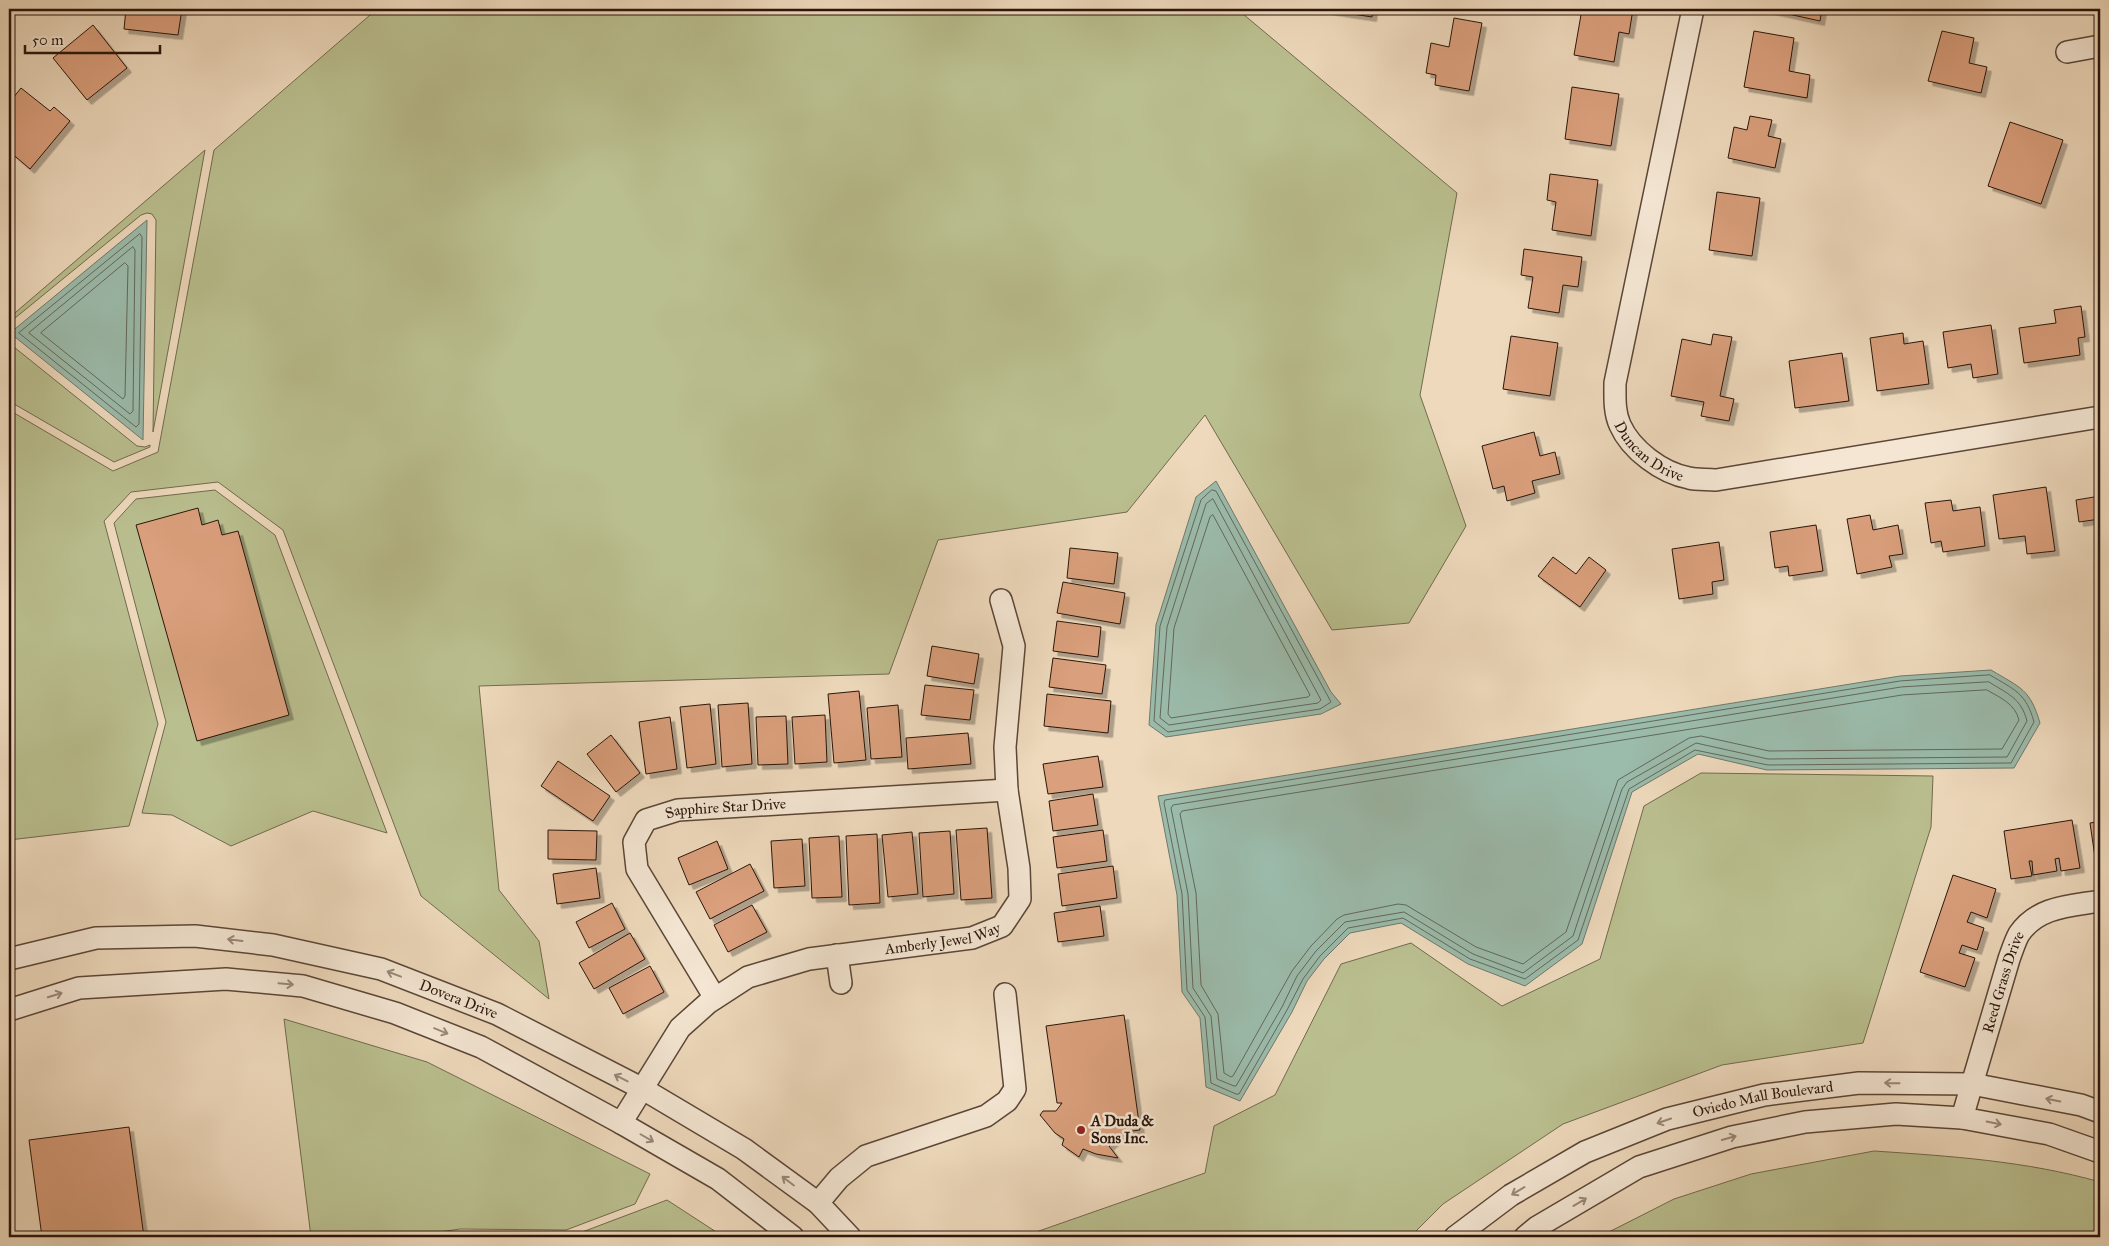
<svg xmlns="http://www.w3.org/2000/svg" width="2109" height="1246" viewBox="0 0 2109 1246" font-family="'IM FELL Great Primer',serif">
<defs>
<filter id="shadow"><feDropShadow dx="4.5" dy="4.5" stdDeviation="0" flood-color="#0004"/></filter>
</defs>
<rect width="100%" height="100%" fill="#eed9bc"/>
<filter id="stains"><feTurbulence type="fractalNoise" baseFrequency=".004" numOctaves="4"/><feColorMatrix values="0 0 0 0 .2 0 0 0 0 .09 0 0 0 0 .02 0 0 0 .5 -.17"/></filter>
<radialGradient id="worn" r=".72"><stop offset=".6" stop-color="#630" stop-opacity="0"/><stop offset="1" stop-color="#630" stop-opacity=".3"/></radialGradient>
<g fill="#babf8f" stroke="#726a4d">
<path d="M377,9H1237L1457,193L1420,395L1466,526L1409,623L1332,630L1205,415L1127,512L938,540L889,674L479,686L499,890L539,941L549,999L421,896L283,530L218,482L131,492L104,521L158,724L129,826L9,840V410L113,471L158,452L214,150Z"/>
<path d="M205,150L153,432L156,220L152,214L147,213L141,215L9,323V318Z"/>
<path d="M9,343L137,446L145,447L150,445V447L114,462L9,401Z"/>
<path d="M215,490L275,535L387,833L313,811L231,846L172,815L142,813L166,722L114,523L136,499Z"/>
<path d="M1701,773L1933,776L1931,827L1863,1043L1722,1065L1563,1124L1443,1204L1410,1237H1036V1232L1205,1173L1214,1126L1275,1095L1341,964L1411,943L1502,1006L1600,959L1644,806Z"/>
<path d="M284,1019L427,1062L650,1174L635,1204L566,1230L460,1229L405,1237H311Z"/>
<path d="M1874,1151C1949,1156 2027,1161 2100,1182V1237H1599L1674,1199L1751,1174Z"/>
<path d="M667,1200L724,1237H569Z"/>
</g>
<g fill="#9bbbab" stroke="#6e796b">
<path d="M147,220L143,440L10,333Z"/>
<path d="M1216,481L1331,692L1341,704L1321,714L1166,737L1149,725L1156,625L1196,497Z"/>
<path d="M1991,670C2021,688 2030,689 2040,723L2014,768L1767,770L1698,754L1632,792L1582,944L1525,986L1468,964L1401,923L1350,933L1324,959L1307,981L1292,1012L1240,1101L1206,1087L1200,1018L1182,992L1177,895L1158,796L1900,676Z"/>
</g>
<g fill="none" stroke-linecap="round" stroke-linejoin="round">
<g stroke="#62685b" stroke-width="1">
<path d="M140,234L142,237L139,424L136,427L19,333Z"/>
<path d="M133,247L135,250L133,411L130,414L29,333Z"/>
<path d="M125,263L128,266L125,396L123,399L41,333Z"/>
<path d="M1212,490L1216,491L1331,702L1320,709L1168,732L1154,721L1160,626L1201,500Z"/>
<path d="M1213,499L1321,700L1318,703L1169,725L1160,718L1167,627L1206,504Z"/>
<path d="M1213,515L1310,695L1308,697L1171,718L1168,714L1174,628L1210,517Z"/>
<path d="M1990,675C2015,690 2026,693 2034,722L2011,763L1768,765L1695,750L1629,789L1578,940L1525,979L1470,959L1403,918L1348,928L1320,956L1303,979L1287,1010L1239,1094H1236L1211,1083L1205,1017L1187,990L1182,894L1164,803L1165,800L1900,681Z"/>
<path d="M1989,682C2008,694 2021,698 2027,721L2007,757L1768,759L1696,743L1627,782L1622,789L1573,936L1523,973L1473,954L1404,912L1345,922L1316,951L1297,976L1282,1007L1236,1086H1234L1217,1079L1211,1016L1193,988L1188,894L1171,808L1173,805L1901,687Z"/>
<path d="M1987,690C2001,698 2015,704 2019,720L2002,749L1769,751L1701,736L1689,738L1618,780L1566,932L1523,964L1476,947L1406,905L1398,904L1344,915L1337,919L1311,946L1292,971L1233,1076L1231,1077L1224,1073L1218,1014L1201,985L1196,893L1180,814L1182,811L1902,695Z"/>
</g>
</g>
<g fill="#da9f7b" stroke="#2a150b" filter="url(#shadow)">
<path d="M126,9H182L178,35L124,29Z"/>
<path d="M1327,9H1373L1372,17L1327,10Z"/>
<path d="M1582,9H1633L1629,34L1619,32L1614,62L1574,55Z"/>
<path d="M1766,9H1822L1820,21Z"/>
<path d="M1454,18L1482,23L1469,91L1435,85L1436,75L1426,73L1431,43L1449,47Z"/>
<path d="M93,25L127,68L87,100L53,58Z"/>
<path d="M1754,31L1794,38L1789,71L1810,75L1807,98L1744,87Z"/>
<path d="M1942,31L1974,38L1969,63L1987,67L1981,93L1928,81Z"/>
<path d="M1572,87L1619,94L1611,146L1565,139Z"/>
<path d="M21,88L50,111L54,107L70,121L30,169L9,151V103Z"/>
<path d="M1750,116L1772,120L1768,136L1781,139L1775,168L1728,158L1734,127L1747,130Z"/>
<path d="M2010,122L2063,140L2041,204L1988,186Z"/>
<path d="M1550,174L1598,180L1591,236L1552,230L1556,202L1547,200Z"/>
<path d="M1717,192L1760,198L1752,256L1709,250Z"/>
<path d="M1524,249L1582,257L1578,287L1563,285L1559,313L1528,308L1533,277L1521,275Z"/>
<path d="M2081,306L2085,337L2078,338L2080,355L2024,363L2019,328L2056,323L2054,310Z"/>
<path d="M1991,325L1998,374L1973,378L1971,364L1948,368L1943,332Z"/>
<path d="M1903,333L1904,344L1923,341L1929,384L1877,391L1870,338Z"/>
<path d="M1713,334L1732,337L1720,396L1734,399L1729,421L1701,416L1704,402L1671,396L1682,339L1711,345Z"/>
<path d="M1511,336L1558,343L1550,396L1503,389Z"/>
<path d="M1842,353L1849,401L1795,408L1789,361Z"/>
<path d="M1534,432L1540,456L1555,452L1560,474L1532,481L1535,493L1507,501L1504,486L1493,489L1482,446Z"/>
<path d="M2046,487L2055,551L2027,554L2025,536L1999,539L1993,495Z"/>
<path d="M2100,496V519L2079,522L2076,500Z"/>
<path d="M1951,500L1953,511L1980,507L1985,546L1943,552L1941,541L1931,543L1925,503Z"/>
<path d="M198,508L202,525L218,520L222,535L238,531L289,715L197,741L136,525Z"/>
<path d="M1870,515L1873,530L1898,525L1903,554L1889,556L1892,567L1857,574L1847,519Z"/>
<path d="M1816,525L1823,571L1789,576L1788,566L1775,568L1770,532Z"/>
<path d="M1719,542L1724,580L1712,582L1713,594L1679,599L1672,549Z"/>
<path d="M1070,548L1118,553L1114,584L1067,578Z"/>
<path d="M1553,557L1576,574L1589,557L1606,570L1580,607L1538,576Z"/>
<path d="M1063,582L1125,593L1120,624L1057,613Z"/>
<path d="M1057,621L1101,627L1098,657L1053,651Z"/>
<path d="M932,646L979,654L974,684L927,676Z"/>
<path d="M1053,658L1106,665L1102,694L1049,687Z"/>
<path d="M925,685L974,690L970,720L921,715Z"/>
<path d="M859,691L866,760L834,763L828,694Z"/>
<path d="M1047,694L1111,701L1108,733L1044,726Z"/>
<path d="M748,703L752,764L722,767L718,705Z"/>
<path d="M710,704L716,764L687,768L680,707Z"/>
<path d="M898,705L902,757L871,759L867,708Z"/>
<path d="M825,715L827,762L795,764L792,717Z"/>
<path d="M786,716L788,764L758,765L756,717Z"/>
<path d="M670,717L677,769L646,774L639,722Z"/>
<path d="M968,733L971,764L908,769L906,738Z"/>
<path d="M611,735L640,773L616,792L587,754Z"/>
<path d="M1098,756L1103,787L1048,794L1043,764Z"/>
<path d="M558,761L610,796L593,821L541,786Z"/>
<path d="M1093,794L1098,825L1053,831L1049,801Z"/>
<path d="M2100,813V863L2096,864L2090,823L2096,822L2095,814Z"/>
<path d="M2072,820L2080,868L2061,871L2059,858L2055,859L2057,871L2033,875L2032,861H2029L2032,876L2011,879L2004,831Z"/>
<path d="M987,828L992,898L961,900L956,830Z"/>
<path d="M548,830L597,831L596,860L548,859Z"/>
<path d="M1103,830L1107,861L1057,868L1053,837Z"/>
<path d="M950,831L954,894L923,897L919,833Z"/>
<path d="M912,832L918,894L888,897L882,835Z"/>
<path d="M877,834L880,903L849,905L846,836Z"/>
<path d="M839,836L842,897L812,898L809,838Z"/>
<path d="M802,839L805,886L774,888L771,841Z"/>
<path d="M717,841L728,869L689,885L678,858Z"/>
<path d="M750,864L764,891L710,919L696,892Z"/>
<path d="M1113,866L1117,898L1062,906L1058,874Z"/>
<path d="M596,868L600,898L557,904L553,874Z"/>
<path d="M1953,875L1996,889L1987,918L1971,912L1967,922L1984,928L1977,950L1962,945L1959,953L1975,958L1965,987L1920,972Z"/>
<path d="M612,903L625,929L589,948L576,922Z"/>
<path d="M752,905L767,932L728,952L714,925Z"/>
<path d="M1100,906L1104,936L1058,942L1054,913Z"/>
<path d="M630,933L645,959L594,989L579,963Z"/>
<path d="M650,966L664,992L623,1014L609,988Z"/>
<path d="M1124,1015L1140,1130L1124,1132L1109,1146L1118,1158L1096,1154L1083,1149L1079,1157L1062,1145L1064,1139L1055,1133L1040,1115L1043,1111H1056L1062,1103H1057L1046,1026Z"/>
<path d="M129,1127L144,1237H42L29,1140Z"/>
</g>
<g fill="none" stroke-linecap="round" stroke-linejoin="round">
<defs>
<g id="minor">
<path id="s1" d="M1693,9L1615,383C1615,397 1614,412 1620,425C1631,450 1662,473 1689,478C1697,480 1707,479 1716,480L2100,417"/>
<path d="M2067,52L2100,46"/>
<path d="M837,955L841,983"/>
<path id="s2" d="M9,959L96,938L195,936L273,945L381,969L497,1014L643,1089L744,1149L818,1203L850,1237"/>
<path id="s3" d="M715,998L637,869L634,842L646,820L678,810L1007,790"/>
<path d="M9,1010L79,988L226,979L303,986L395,1013L481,1047L621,1123L718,1179L793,1237"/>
<path id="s4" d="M1962,1118L2009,959C2012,951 2015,941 2019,934C2038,906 2071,906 2100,901"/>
<path id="s5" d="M621,1123L680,1028L708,1003L748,977L809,959L972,938L1002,926L1020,899L1019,868L1007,790L1005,747L1014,646L1001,600"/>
<path d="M818,1203L839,1178L866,1156L986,1116L1007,1101L1015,1089L1005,994"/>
<path id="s6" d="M1455,1237L1511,1195L1585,1152L1667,1119L1764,1095L1859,1083L1972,1084L2081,1105L2100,1112"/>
<path d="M1525,1237L1537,1227L1639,1167L1732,1137L1805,1122L1896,1114L1962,1118L2049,1134L2100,1152"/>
</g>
</defs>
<use href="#minor" stroke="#5b4637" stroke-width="24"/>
<use href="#minor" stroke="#f4e6d3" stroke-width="21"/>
</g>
<defs><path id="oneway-shaft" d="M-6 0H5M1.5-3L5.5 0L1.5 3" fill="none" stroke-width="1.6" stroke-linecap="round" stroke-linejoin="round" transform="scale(1.25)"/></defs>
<g stroke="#998879">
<use href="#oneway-shaft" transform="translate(235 940) rotate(-173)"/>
<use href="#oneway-shaft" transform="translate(394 974) rotate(-159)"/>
<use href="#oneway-shaft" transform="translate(286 984) rotate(5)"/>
<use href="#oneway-shaft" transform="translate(55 995) rotate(-17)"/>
<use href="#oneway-shaft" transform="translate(441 1031) rotate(22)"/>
<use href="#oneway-shaft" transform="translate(621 1078) rotate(-153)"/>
<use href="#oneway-shaft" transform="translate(1892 1083) rotate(-179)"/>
<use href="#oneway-shaft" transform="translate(2053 1100) rotate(-169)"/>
<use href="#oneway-shaft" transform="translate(1664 1121) rotate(161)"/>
<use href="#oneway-shaft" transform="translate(1994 1123) rotate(11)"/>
<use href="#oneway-shaft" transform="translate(647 1138) rotate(30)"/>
<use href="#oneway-shaft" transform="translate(1729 1138) rotate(-16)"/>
<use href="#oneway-shaft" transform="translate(788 1181) rotate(-143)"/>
<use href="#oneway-shaft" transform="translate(1518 1191) rotate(149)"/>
<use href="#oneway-shaft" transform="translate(1580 1202) rotate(-31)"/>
</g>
<circle fill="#8f2418" stroke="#f4e6d3" stroke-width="2" cx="1081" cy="1130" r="5"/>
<g text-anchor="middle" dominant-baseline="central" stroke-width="5" stroke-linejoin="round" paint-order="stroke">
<g font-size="15" fill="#2a150b" stroke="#f4e6d3">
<text stroke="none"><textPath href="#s1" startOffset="465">Duncan Drive</textPath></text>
<text stroke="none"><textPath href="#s3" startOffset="284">Sapphire Star Drive</textPath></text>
<text stroke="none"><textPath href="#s5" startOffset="396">Amberly Jewel Way</textPath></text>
<text stroke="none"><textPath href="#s4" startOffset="142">Reed Grass Drive</textPath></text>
<text stroke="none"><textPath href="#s2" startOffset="461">Dovera Drive</textPath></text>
<text stroke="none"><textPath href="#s6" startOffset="342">Oviedo Mall Boulevard</textPath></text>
</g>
<g font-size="15" font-weight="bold" fill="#2a150b" stroke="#f4e6d3" text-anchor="start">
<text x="1091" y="1121">A Duda &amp;<tspan x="1091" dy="17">Sons Inc.</tspan></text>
</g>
</g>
<rect width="2109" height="1246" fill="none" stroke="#eed9bc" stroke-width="30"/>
<rect x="10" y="10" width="2089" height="1226" fill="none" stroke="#2a150b" stroke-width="2.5"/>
<rect x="15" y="15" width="2079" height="1216" fill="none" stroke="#2a150b"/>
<path d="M25 45v8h135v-8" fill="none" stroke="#2a150b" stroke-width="2.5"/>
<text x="32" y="45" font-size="15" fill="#2a150b" stroke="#f4e6d3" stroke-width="4" paint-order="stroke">50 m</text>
<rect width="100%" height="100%" filter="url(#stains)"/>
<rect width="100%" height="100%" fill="url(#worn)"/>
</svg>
